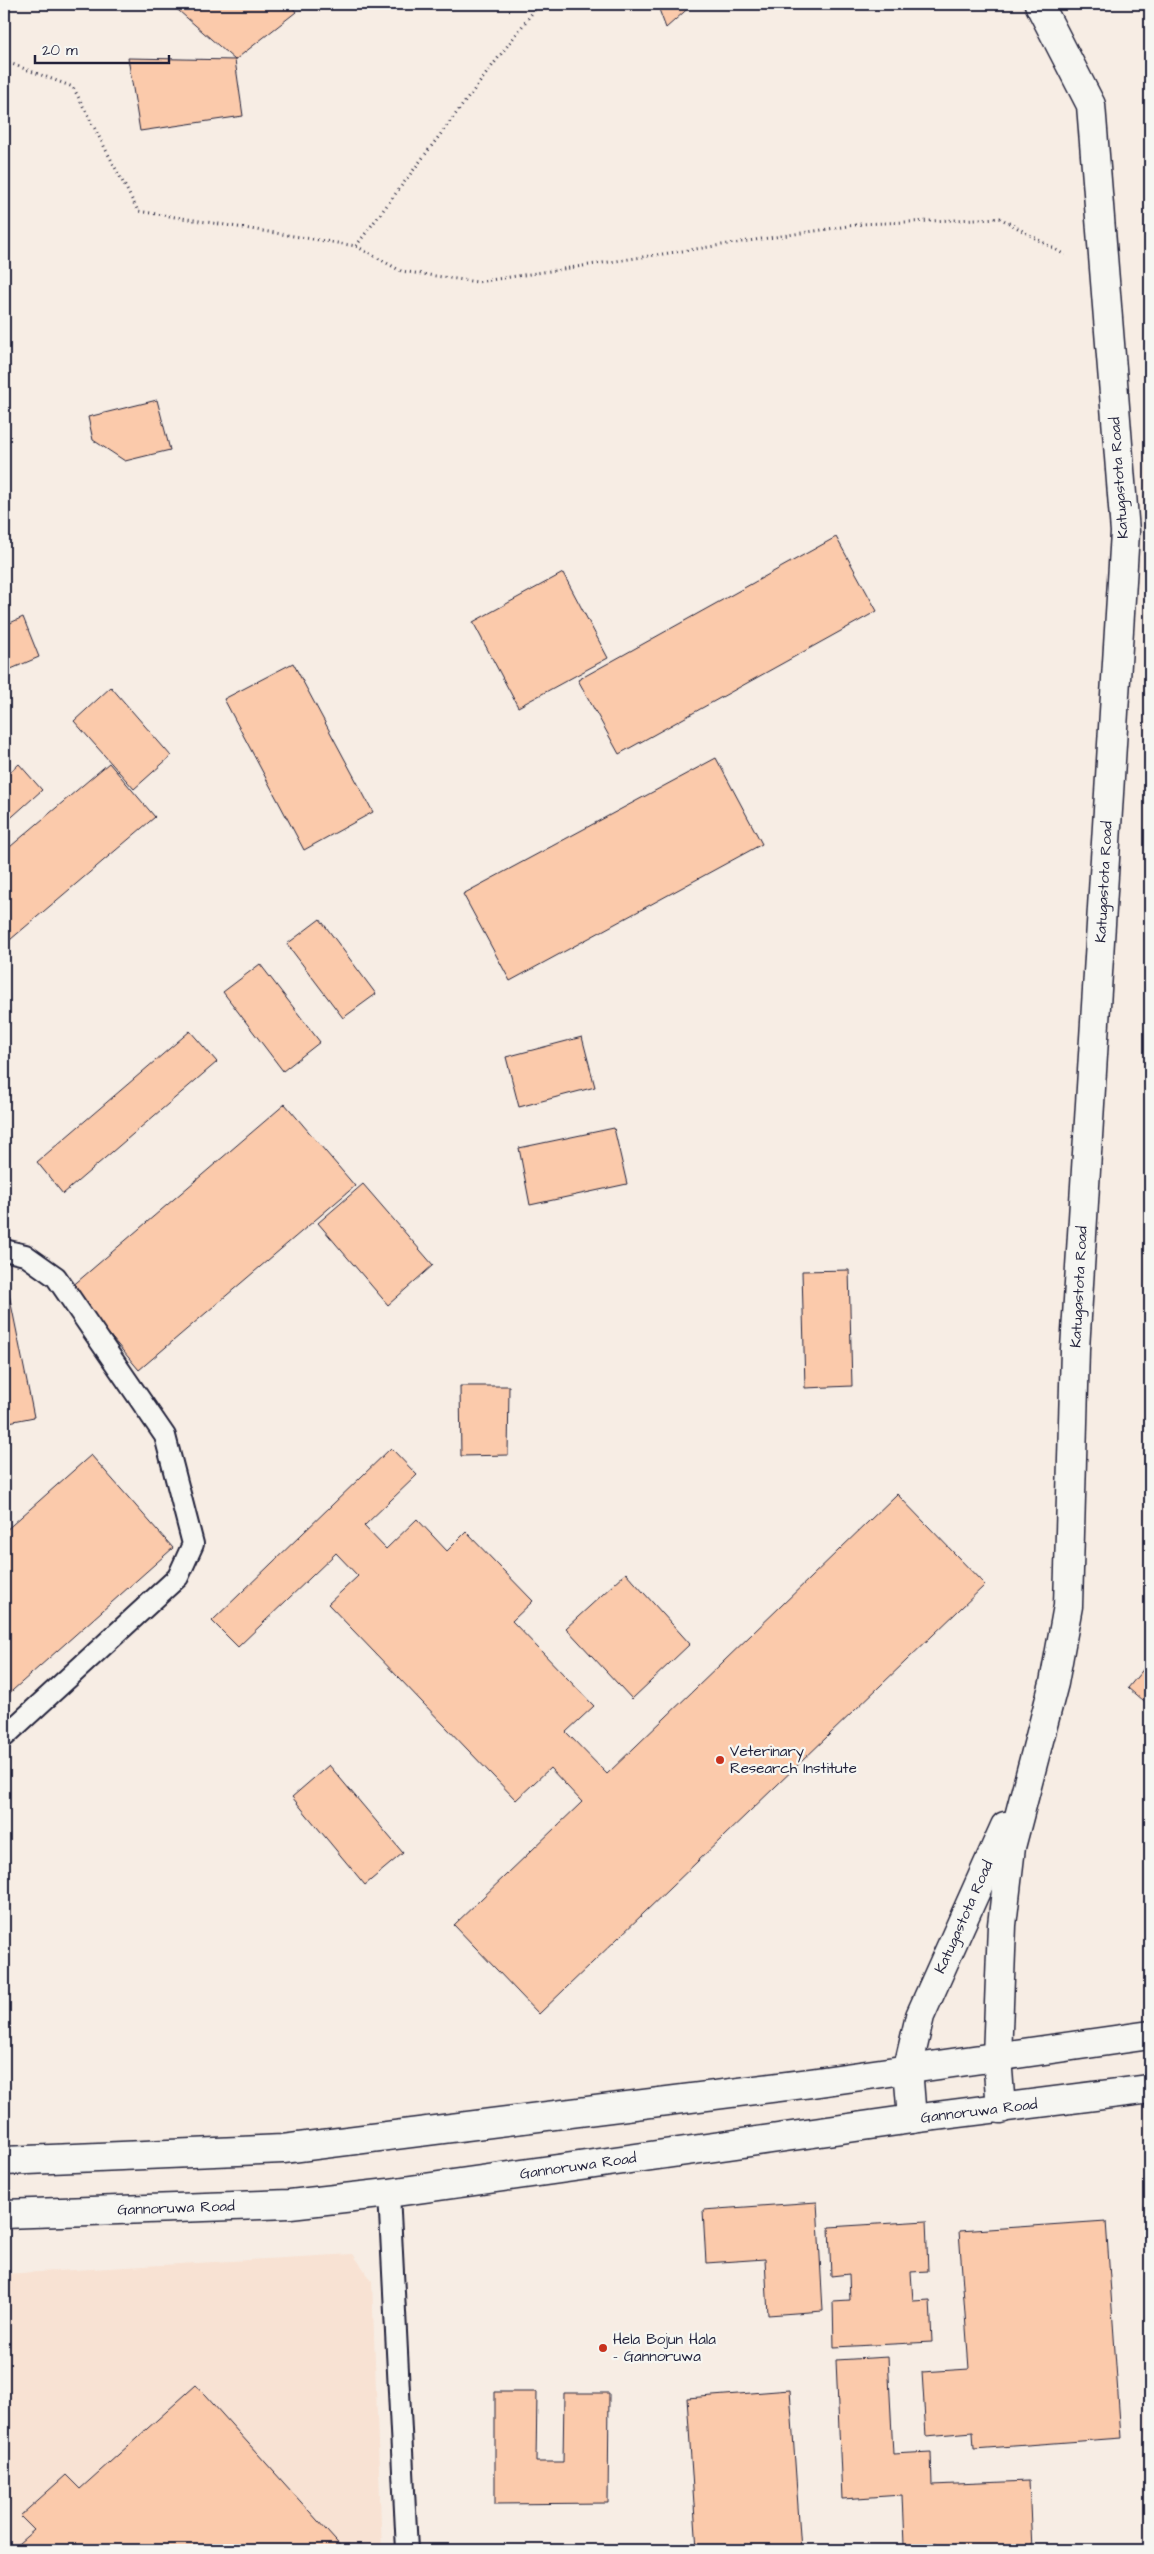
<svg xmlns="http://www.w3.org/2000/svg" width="1154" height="2554" viewBox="0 0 1154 2554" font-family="'Architects Daughter',sans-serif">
<rect width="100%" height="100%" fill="#f7ede4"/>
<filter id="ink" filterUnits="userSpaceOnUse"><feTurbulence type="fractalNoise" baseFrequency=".02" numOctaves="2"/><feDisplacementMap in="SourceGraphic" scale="10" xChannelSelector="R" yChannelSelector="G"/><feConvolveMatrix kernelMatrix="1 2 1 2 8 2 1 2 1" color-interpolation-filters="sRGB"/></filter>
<g filter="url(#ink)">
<path fill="#f8e2d3" d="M353,2254L372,2281L382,2550H4V2274Z"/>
<g fill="#fbcaab" stroke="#22223b">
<path d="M171,4H290L296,12L235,60Z"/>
<path d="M657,4H693L666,28Z"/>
<path d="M128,58L235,60L243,116L140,131Z"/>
<path d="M157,400L170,450L125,461L93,440L88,417Z"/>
<path d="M836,537L877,611L619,754L578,680Z"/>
<path d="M563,573L608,658L518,707L473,622Z"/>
<path d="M4,608L10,623L23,617L39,657L4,672Z"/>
<path d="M293,663L373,812L304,850L224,699Z"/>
<path d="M111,687L171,756L134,789L74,721Z"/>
<path d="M716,758L762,844L510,981L463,894Z"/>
<path d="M109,763L155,817L4,945V852Z"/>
<path d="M19,764L42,790L4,824V778Z"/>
<path d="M320,919L376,994L343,1018L287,944Z"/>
<path d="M260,964L320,1042L283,1071L223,992Z"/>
<path d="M190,1031L217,1062L63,1194L37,1162Z"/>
<path d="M582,1037L595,1087L519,1107L506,1057Z"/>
<path d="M285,1104L355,1186L139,1370L70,1288Z"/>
<path d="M614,1128L627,1184L530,1205L519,1148Z"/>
<path d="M363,1184L433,1265L388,1305L318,1223Z"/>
<path d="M849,1270L852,1386L805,1388L802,1271Z"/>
<path d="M7,1284L34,1417L4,1423V1285Z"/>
<path d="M460,1386H509L508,1455L461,1456Z"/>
<path d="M391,1448L417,1475L364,1526L386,1549L417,1519L447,1551L466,1532L533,1601L512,1621L594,1706L566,1732L607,1774L897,1494L985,1585L539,2014L454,1925L582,1802L550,1768L516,1800L328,1604L358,1576L336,1553L238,1647L212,1621Z"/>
<path d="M91,1455L173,1548L4,1698V1532Z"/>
<path d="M626,1573L690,1644L632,1699L566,1628Z"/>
<path d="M1150,1661V1707L1128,1688Z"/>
<path d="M329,1765L403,1853L365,1885L292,1797Z"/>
<path d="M817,2202L823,2311L768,2315L765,2259L706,2263L703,2210Z"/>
<path d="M926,2221L928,2271L911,2272L913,2301L930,2300L932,2342L834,2347L833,2301L850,2300L849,2274L831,2276L829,2227Z"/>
<path d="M1106,2221L1121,2438L974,2449L973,2432L926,2436L922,2372L969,2369L959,2231Z"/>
<path d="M888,2357L893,2454L931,2452L932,2485L1029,2481L1032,2550H937V2544L904,2545L902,2495L842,2499L836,2360Z"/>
<path d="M196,2385L344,2550H11L34,2530L20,2516L66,2475L80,2489Z"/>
<path d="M790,2390L801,2550H697L687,2398Z"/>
<path d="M495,2392H537L536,2462H563L564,2393H609L608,2503L495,2504Z"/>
</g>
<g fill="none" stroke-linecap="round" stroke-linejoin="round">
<defs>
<g id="lane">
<path d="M4,1250L25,1255L56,1277L165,1436L193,1544L178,1577L4,1737"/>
<path d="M389,2193L407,2550"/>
</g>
<g id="primary">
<path d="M1001,2109L997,2057L1002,1925L1011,1847L1054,1683L1068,1606L1075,1349L1125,532L1091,105L1039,4"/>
<path d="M912,2119L908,2068L920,2016L1005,1826"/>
<path d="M4,2161L283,2149L811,2083L1150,2035"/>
<path d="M4,2214L290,2204L389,2193L912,2119L1150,2089"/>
</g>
</defs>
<use href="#lane" stroke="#22223b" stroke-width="24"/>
<use href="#primary" stroke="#22223b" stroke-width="31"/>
<g stroke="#22223b" stroke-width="3" stroke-dasharray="1 4" stroke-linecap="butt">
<path d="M4,61L73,87L138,211L356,246L401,271L477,282L861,224L1000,218L1065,255"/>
<path d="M356,246L539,4"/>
</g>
<use href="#lane" stroke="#f6f6f2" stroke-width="20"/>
<use href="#primary" stroke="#f6f6f2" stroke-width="28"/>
</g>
</g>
<g fill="#c8321e" stroke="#f6f6f2" stroke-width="2">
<circle cx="720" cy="1760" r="5"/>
<circle cx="603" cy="2348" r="5"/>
</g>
<g text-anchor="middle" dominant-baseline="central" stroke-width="4.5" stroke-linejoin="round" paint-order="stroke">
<g font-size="15" fill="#22223b" stroke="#f6f6f2">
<text transform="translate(1119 478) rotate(-94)">Katugastota Road</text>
<text transform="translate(1104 882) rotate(-87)">Katugastota Road</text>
<text transform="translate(1079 1287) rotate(-87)">Katugastota Road</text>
<text transform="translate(964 1917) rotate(-66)">Katugastota Road</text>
<text transform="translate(979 2111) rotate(-7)">Gannoruwa Road</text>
<text transform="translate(578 2166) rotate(-8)">Gannoruwa Road</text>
<text transform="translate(176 2208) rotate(-2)">Gannoruwa Road</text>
</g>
<g font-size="15" fill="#22223b" stroke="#f6f6f2" text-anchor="start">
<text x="730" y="1751">Veterinary<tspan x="730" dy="17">Research Institute</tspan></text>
<text x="613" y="2339">Hela Bojun Hala<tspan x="613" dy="17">- Gannoruwa</tspan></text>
</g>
</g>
<rect width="1154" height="2554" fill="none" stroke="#f6f6f2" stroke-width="20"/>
<rect x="10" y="10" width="1134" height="2534" fill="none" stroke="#22223b" stroke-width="2" filter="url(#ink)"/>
<path d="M35 55v8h134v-8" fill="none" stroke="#22223b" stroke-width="2.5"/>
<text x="42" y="55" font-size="15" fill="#22223b" stroke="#f6f6f2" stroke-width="4" paint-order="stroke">20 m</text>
</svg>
